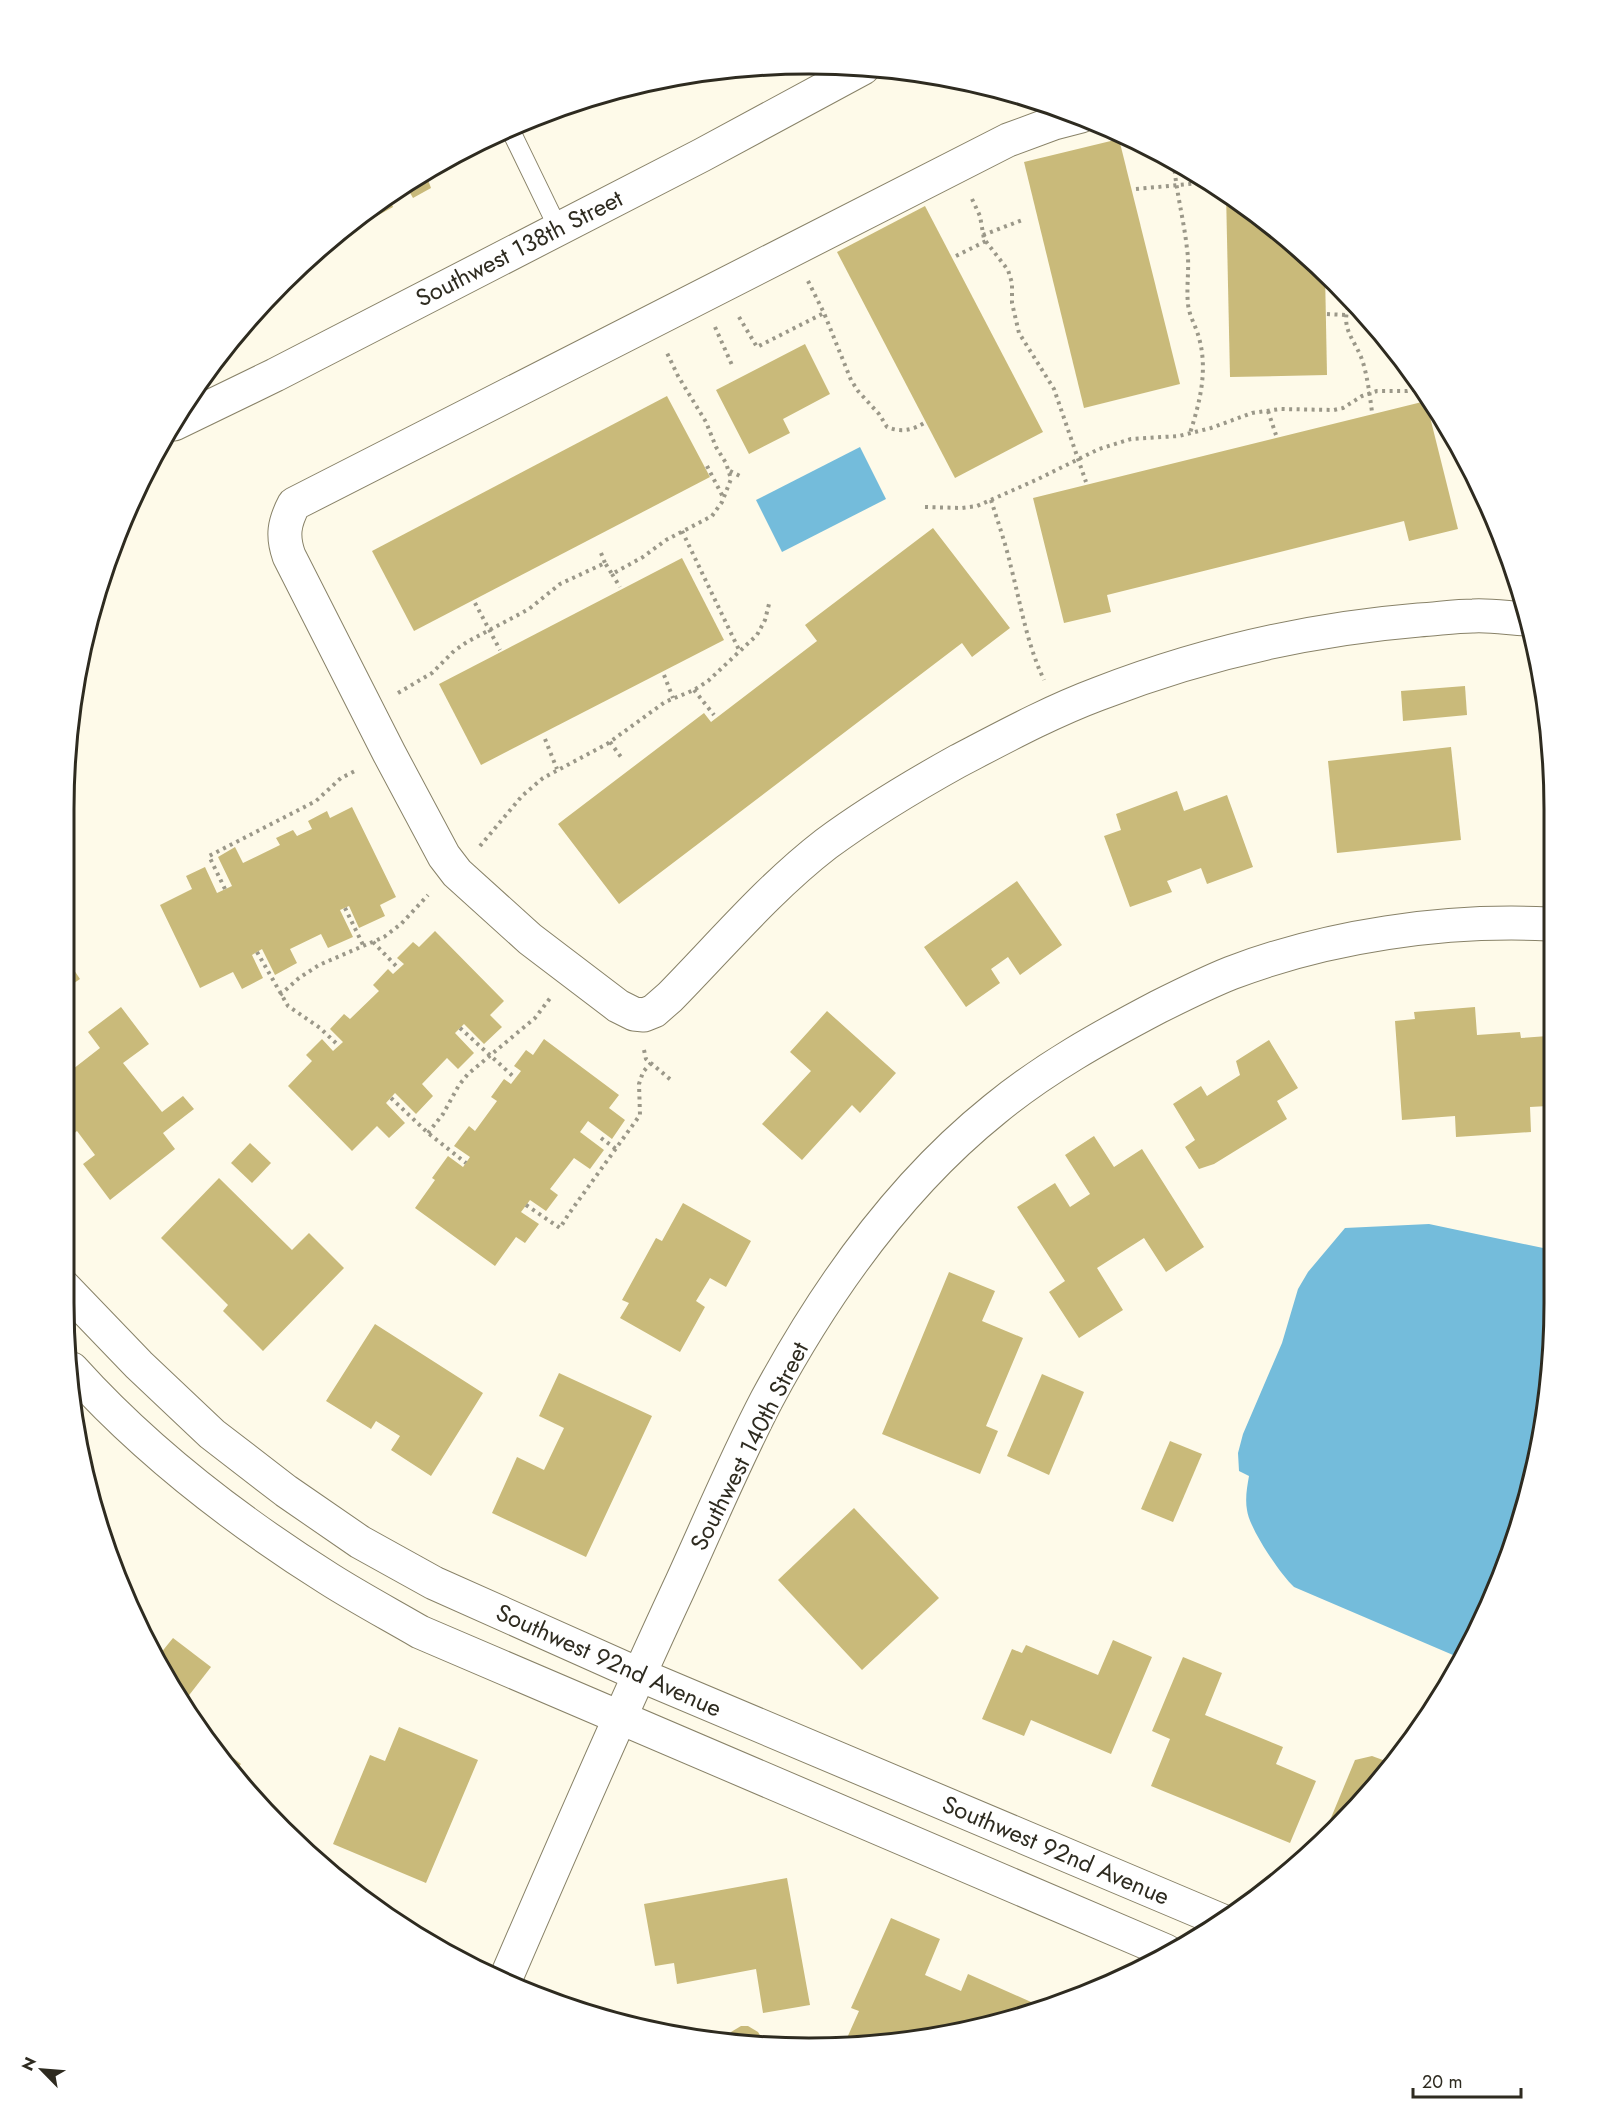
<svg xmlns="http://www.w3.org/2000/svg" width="1617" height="2112" viewBox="0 0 1617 2112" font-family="Jost,sans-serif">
<rect width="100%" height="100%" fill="#fefae9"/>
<g fill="#74bcdb">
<path d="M860,447L886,499L782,552L756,500Z"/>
<path d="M1429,1224L1548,1249V1401L1497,1588L1460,1658L1294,1587C1280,1574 1249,1528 1247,1510C1245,1499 1247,1487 1249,1476L1239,1471L1238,1453L1243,1434L1282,1343L1298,1289L1308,1272L1345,1228Z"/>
</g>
<g fill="#c9ba7a">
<path d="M589,100L567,112L564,107L572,105Z"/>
<path d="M1119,139L1180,384L1084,408L1024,162Z"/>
<path d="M462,152L466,160L428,180L431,188L413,198L409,191L391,202L393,207L375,217L372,211L358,217L395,188Z"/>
<path d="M1226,192L1325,272L1327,375L1230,377Z"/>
<path d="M925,206L1043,432L955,478L837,252Z"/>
<path d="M805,344L830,394L783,419L790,433L749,454L716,390Z"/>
<path d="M667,396L710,477L414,631L372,551Z"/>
<path d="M1426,401L1458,529L1409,541L1404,521L1107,595L1111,612L1064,623L1033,498Z"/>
<path d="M933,528L1010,628L972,657L962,643L619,904L558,824L704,713L711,722L817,641L805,625Z"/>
<path d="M682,558L724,640L481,765L439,684Z"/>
<path d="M1465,686L1467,715L1403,721L1401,691Z"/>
<path d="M1451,747L1461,840L1337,853L1328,761Z"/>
<path d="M1177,791L1184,811L1227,795L1253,867L1207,884L1201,868L1167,881L1172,892L1130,907L1104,836L1121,830L1116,814Z"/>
<path d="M352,807L396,897L380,905L385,916L359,928L349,906L340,910L353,937L328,948L321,934L290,949L297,963L275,975L262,949L252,955L263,978L242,989L233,972L200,988L160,905L192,889L186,876L205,867L217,893L232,886L218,857L235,847L243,863L280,845L276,838L293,830L297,836L312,829L308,821L327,811L330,818Z"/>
<path d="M1017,881L1062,945L1020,975L1008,957L991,969L1000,983L966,1007L924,947Z"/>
<path d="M435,931L504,1001L490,1015L502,1027L484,1044L464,1024L455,1033L474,1053L458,1069L447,1058L422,1084L433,1096L416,1114L395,1093L386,1103L405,1123L389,1138L377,1126L352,1151L288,1086L312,1061L306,1055L322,1039L333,1051L343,1042L330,1029L344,1014L350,1019L379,991L373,985L388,969L393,974L404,964L397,958L413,942L419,947Z"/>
<path d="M64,955L80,979L64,990Z"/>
<path d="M121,1007L149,1044L123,1063L162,1112L183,1096L194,1109L163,1133L175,1149L110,1200L83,1164L95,1155L77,1131L69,1137L64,1130V1076L100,1048L88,1032Z"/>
<path d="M1475,1007L1477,1035L1520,1032L1521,1038L1548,1036V1106L1530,1107L1531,1132L1456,1137L1455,1116L1402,1120L1395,1021L1415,1019L1414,1012Z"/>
<path d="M827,1011L896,1073L860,1113L852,1105L802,1160L762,1124L811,1071L790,1052Z"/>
<path d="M544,1039L619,1095L609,1108L625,1120L612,1139L588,1121L580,1132L604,1150L590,1169L574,1158L550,1189L558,1195L546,1211L530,1200L521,1212L539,1224L525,1243L516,1237L495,1266L415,1208L435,1180L432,1178L448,1156L463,1167L470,1157L454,1146L469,1126L475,1131L497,1101L491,1097L504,1079L511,1084L521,1071L514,1066L526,1050L533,1055Z"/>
<path d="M1269,1040L1298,1088L1277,1101L1287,1119L1214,1164L1199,1169L1185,1147L1195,1140L1173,1104L1201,1086L1207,1096L1240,1075L1236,1061Z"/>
<path d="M1094,1136L1114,1167L1142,1149L1204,1247L1166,1272L1144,1238L1097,1268L1123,1310L1079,1338L1049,1292L1065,1281L1017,1207L1055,1183L1070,1207L1090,1194L1065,1155Z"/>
<path d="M250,1143L271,1163L252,1183L231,1163Z"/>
<path d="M219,1178L292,1250L309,1233L344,1268L263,1351L223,1311L228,1305L161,1238Z"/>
<path d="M683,1203L751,1241L726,1287L710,1278L696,1301L705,1307L680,1352L620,1318L629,1303L622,1300L656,1238L662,1241Z"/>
<path d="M949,1272L995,1291L982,1321L1023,1338L986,1426L998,1431L980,1474L882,1434Z"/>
<path d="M375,1324L483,1393L431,1476L391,1450L400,1436L376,1421L371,1429L326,1401Z"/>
<path d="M559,1373L652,1416L586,1557L492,1513L517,1457L544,1470L564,1428L539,1416Z"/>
<path d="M1042,1374L1084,1392L1049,1475L1007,1456Z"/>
<path d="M1170,1441L1202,1454L1173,1522L1141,1509Z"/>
<path d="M854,1508L939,1598L862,1670L778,1580Z"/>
<path d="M173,1638L211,1667L183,1703L163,1677L156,1659Z"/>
<path d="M1113,1640L1152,1657L1111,1754L1031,1720L1024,1736L982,1719L1012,1649L1022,1653L1026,1645L1098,1675Z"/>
<path d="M1183,1657L1222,1673L1205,1715L1283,1747L1276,1764L1316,1781L1290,1843L1151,1786L1170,1739L1152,1731Z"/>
<path d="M399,1727L478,1760L426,1883L333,1844L370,1755L385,1761Z"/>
<path d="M217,1745L241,1764L235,1771L216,1746Z"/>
<path d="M1372,1756L1391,1763L1336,1830L1321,1842L1355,1760Z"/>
<path d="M787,1878L810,2005L763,2013L756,1969L677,1984L674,1963L655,1966L644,1904Z"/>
<path d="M891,1918L940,1939L925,1975L961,1991L968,1974L1040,2006L1038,2012L857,2047H843L859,2011L851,2008Z"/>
<path d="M741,2026H748L758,2032L761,2037L762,2047L727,2042L731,2032Z"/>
</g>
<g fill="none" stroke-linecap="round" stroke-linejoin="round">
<defs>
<path id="service" d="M509,127L558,228"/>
<g id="minor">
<path d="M1081,116L1054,123L1008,140L294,504C284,523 282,536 289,556L389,753L444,856L457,873L530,939L618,1006L634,1014L644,1015L654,1011L670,997C721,945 769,888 826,844C868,813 913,786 958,761C1004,737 1050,712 1098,694C1201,654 1310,629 1419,620C1437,619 1455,616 1473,616C1490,615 1508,618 1526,619"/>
<path d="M174,424L275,375L702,155L863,68"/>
<path d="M506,1978C562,1848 619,1717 679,1588C708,1525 735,1460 767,1399C825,1291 899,1186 995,1109C1045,1068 1101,1037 1158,1007C1182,995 1206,983 1231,973C1328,936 1444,919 1548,924"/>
</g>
<g id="tertiary">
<path d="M63,1286L139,1365L212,1434L286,1491L360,1542L434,1583L640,1675L1225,1922"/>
<path d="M72,1369C145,1450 237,1521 329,1579C359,1598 389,1614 420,1632L1166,1951"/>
</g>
</defs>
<use href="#service" stroke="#888268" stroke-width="20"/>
<use href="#minor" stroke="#888268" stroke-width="35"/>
<use href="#tertiary" stroke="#888268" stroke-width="35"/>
<g stroke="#9b9889" stroke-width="4" stroke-dasharray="3 4.5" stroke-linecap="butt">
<path d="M1174,163C1176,192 1184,220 1187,249C1190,267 1186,285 1188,304C1189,316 1196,326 1199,338C1208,370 1200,402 1190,433"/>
<path d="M1136,189L1211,182"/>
<path d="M972,199L980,216L984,239L1008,270L1012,283V303L1019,333L1054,389L1086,482"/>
<path d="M983,235L1025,219"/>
<path d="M956,256L986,241"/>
<path d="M808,281L824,313L851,380L858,391L879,414L887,427C902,433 913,430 926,422"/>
<path d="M1351,300C1337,330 1357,339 1364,366C1368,381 1370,397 1372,412"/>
<path d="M1327,314L1345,315"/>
<path d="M739,317L757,347L824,313"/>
<path d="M715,327L732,365"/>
<path d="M1268,411L1276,435"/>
<path d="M707,466L723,497"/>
<path d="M730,471L742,477"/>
<path d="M991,500C998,522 1006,545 1011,567C1021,606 1027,644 1044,680"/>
<path d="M925,507L962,508L977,506L1036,480L1099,449L1131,439L1179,436L1211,428L1252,413L1280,409L1334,410L1343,408L1362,396L1377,391H1407L1423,388"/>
<path d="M682,531L740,652"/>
<path d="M601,553L605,563"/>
<path d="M612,574L620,587"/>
<path d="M475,603L500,650"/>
<path d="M664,675L673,698"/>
<path d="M694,690L714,715"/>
<path d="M398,693L432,673L454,651L467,642L529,609L560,584L605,563L612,574L643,557L666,540L712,516L722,502L731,479L726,463L716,447L706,422L678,376L667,353"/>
<path d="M545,739L557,769"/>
<path d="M610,742L621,757"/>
<path d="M480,846L522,796L543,778L607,744L665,702L694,690L708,681L757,635L765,620L769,604"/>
<path d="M225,889L209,856L316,801L341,778L357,770"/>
<path d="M345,908L364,947"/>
<path d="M373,942L399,969"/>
<path d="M257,952L288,1006L320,1028L339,1046"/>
<path d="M280,995L299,978L319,965L384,937L401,924L428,895"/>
<path d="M460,1028L515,1078"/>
<path d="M644,1050L646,1059L671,1080"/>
<path d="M391,1098L428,1133L466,1163"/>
<path d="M428,1133L443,1114L459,1085L468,1074L535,1018L551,997"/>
<path d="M601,1138L616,1149"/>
<path d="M526,1205L560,1228L568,1215L640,1115L639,1084L643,1072L651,1063"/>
</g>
<use href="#service" stroke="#fff" stroke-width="18"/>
<use href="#minor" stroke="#fff" stroke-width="33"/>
<use href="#tertiary" stroke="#fff" stroke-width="33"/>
</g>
<g text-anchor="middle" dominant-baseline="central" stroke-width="5" stroke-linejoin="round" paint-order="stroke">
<g font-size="24" fill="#2e2b20" stroke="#fff">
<text transform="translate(519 248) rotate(-27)">Southwest 138th Street</text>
<text transform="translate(749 1446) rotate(-63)">Southwest 140th Street</text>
<text transform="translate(609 1660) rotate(24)">Southwest 92nd Avenue</text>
<text transform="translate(1056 1850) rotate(23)">Southwest 92nd Avenue</text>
</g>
</g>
<path d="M0 0H1617V2112H0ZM809 74H809A735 735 0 0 1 1544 809V1303A735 735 0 0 1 809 2038H809A735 735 0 0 1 74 1303V809A735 735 0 0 1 809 74Z" fill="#fff" fill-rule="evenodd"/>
<path fill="none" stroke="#2e2b20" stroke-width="3" d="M809 74H809A735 735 0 0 1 1544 809V1303A735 735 0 0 1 809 2038H809A735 735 0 0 1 74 1303V809A735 735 0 0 1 809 74Z"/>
<g transform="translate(42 2070) rotate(295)" stroke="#ffffff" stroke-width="4.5" paint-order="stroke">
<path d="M0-4.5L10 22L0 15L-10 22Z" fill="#2e2b20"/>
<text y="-9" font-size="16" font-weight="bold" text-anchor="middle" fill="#2e2b20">N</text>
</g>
<path d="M1413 2088v9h108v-9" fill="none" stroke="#2e2b20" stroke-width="3"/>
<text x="1422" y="2088" font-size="18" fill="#2e2b20" stroke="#ffffff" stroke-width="4.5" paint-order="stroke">20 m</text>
</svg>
